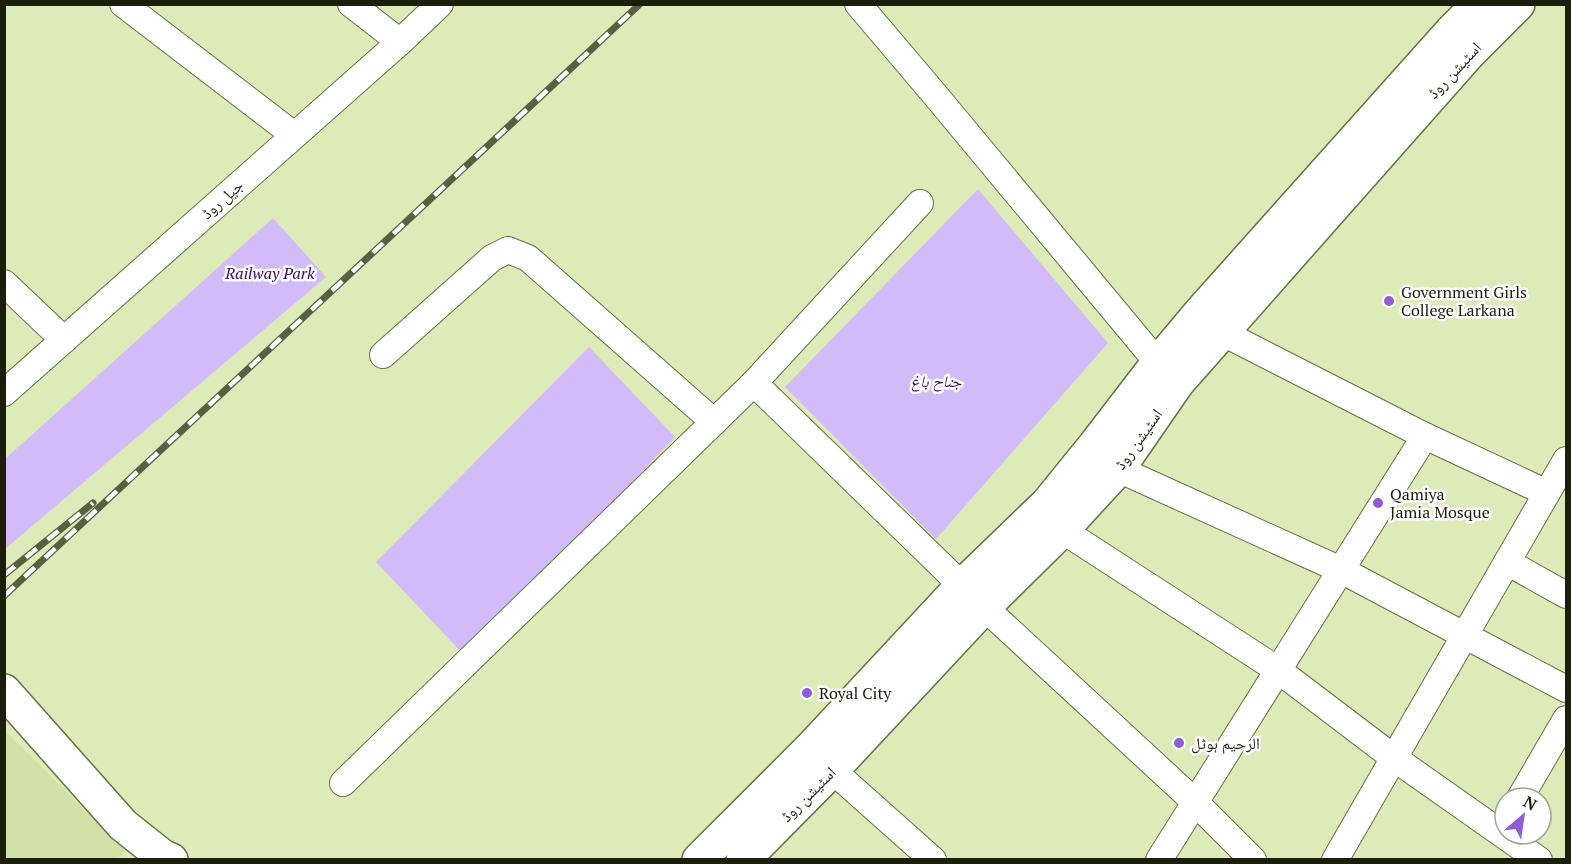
<svg xmlns="http://www.w3.org/2000/svg" width="1571" height="864" viewBox="0 0 1571 864" font-family="'PT Serif','Noto Naskh Arabic',serif">
<rect width="100%" height="100%" fill="#ddebb8"/>
<path fill="#d1e1a7" d="M4,730L126,851L117,859H5Z"/>
<g fill="#d1bcf9">
<path d="M978,189L1108,343L936,539L785,387Z"/>
<path d="M273,218L326,277L5,549V459Z"/>
<path d="M589,347L675,437L466,657L376,562Z"/>
</g>
<g fill="none" stroke-linecap="round" stroke-linejoin="round">
<defs>
<g id="street">
<path d="M123,4L294,135"/>
<path d="M351,4L400,42"/>
<path d="M858,4L936,96L1158,363L1171,376"/>
<path d="M4,283L64,340"/>
<path d="M383,355L492,258L508,250L528,258L714,422"/>
<path d="M754,383L984,607L1195,802L1253,860"/>
<path d="M4,393L400,42L440,4"/>
<path d="M1425,436L1547,493"/>
<path d="M1106,456L1118,469L1341,570L1566,689"/>
<path d="M1062,530L1278,670L1394,758L1539,860"/>
<path d="M1507,562L1566,595"/>
<path d="M832,770L933,860"/>
<path d="M343,783L754,383L920,203"/>
<path d="M1520,798L1566,719"/>
<path d="M1159,860L1425,436L1221,332L1210,323"/>
<path d="M1335,860L1566,460"/>
</g>
<path id="secondary" d="M4,691L123,825L162,856L171,860"/>
<g id="primary">
<path d="M699,860L811,748L962,586L1048,503L1095,445L1158,363L1199,314L1452,31L1479,4"/>
<path d="M743,860L832,770L984,607L1062,530L1118,469L1178,382L1469,53L1518,4"/>
</g>
</defs>
<use href="#street" stroke="#667143" stroke-width="28"/>
<use href="#secondary" stroke="#667143" stroke-width="36"/>
<use href="#primary" stroke="#667143" stroke-width="36"/>
<use href="#street" stroke="#fff" stroke-width="26"/>
<use href="#secondary" stroke="#fff" stroke-width="33"/>
<use href="#primary" stroke="#fff" stroke-width="33"/>
<defs>
<g id="rail">
<path d="M4,575L93,503"/>
<path d="M4,596L640,4"/>
</g>
</defs>
<use href="#rail" stroke="#586042" stroke-width="7"/>
<use href="#rail" stroke="#fff" stroke-width="4.5" stroke-dasharray="14" stroke-linecap="butt"/>
</g>
<g fill="#905dd6" stroke="#fff" stroke-width="2">
<circle cx="1389" cy="301" r="6"/>
<circle cx="1378" cy="503" r="6"/>
<circle cx="807" cy="693" r="6"/>
<circle cx="1179" cy="743" r="6"/>
</g>
<g text-anchor="middle" dominant-baseline="central" stroke-width="5" stroke-linejoin="round" paint-order="stroke">
<g font-size="16" fill="#1a1e0b" stroke="#fff">
<text transform="translate(1454 70) rotate(-47)">اسٹیشن روڈ</text>
<text transform="translate(222 199) rotate(-42)">جیل روڈ</text>
<text transform="translate(1138 439) rotate(-55)">اسٹیشن روڈ</text>
<text transform="translate(808 794) rotate(-45)">اسٹیشن روڈ</text>
</g>
<g font-size="16" font-style="italic" fill="#3c096b" stroke="#fff">
<text x="270" y="273">Railway Park</text>
<text x="936" y="381">جناح باغ</text>
</g>
<g font-size="16" fill="#1a1e0b" stroke="#fff" text-anchor="start">
<text x="1401" y="292">Government Girls<tspan x="1401" dy="18">College Larkana</tspan></text>
<text x="1390" y="494">Qamiya<tspan x="1390" dy="18">Jamia Mosque</tspan></text>
<text x="819" y="693">Royal City</text>
<text x="1191" y="743">الرحیم ہوٹل</text>
</g>
</g>
<rect width="1571" height="864" fill="none" stroke="#1a1e0b" stroke-width="12"/>
<g transform="translate(1523 816) rotate(29)"><circle r="28" fill="#ffffff" stroke="#a3a59d" stroke-width="1.5"/>
<path d="M0-4.5L10 22L0 15L-10 22Z" fill="#905dd6"/>
<text y="-9" font-size="16" font-weight="bold" text-anchor="middle" fill="#1a1e0b">N</text>
</g>
</svg>
